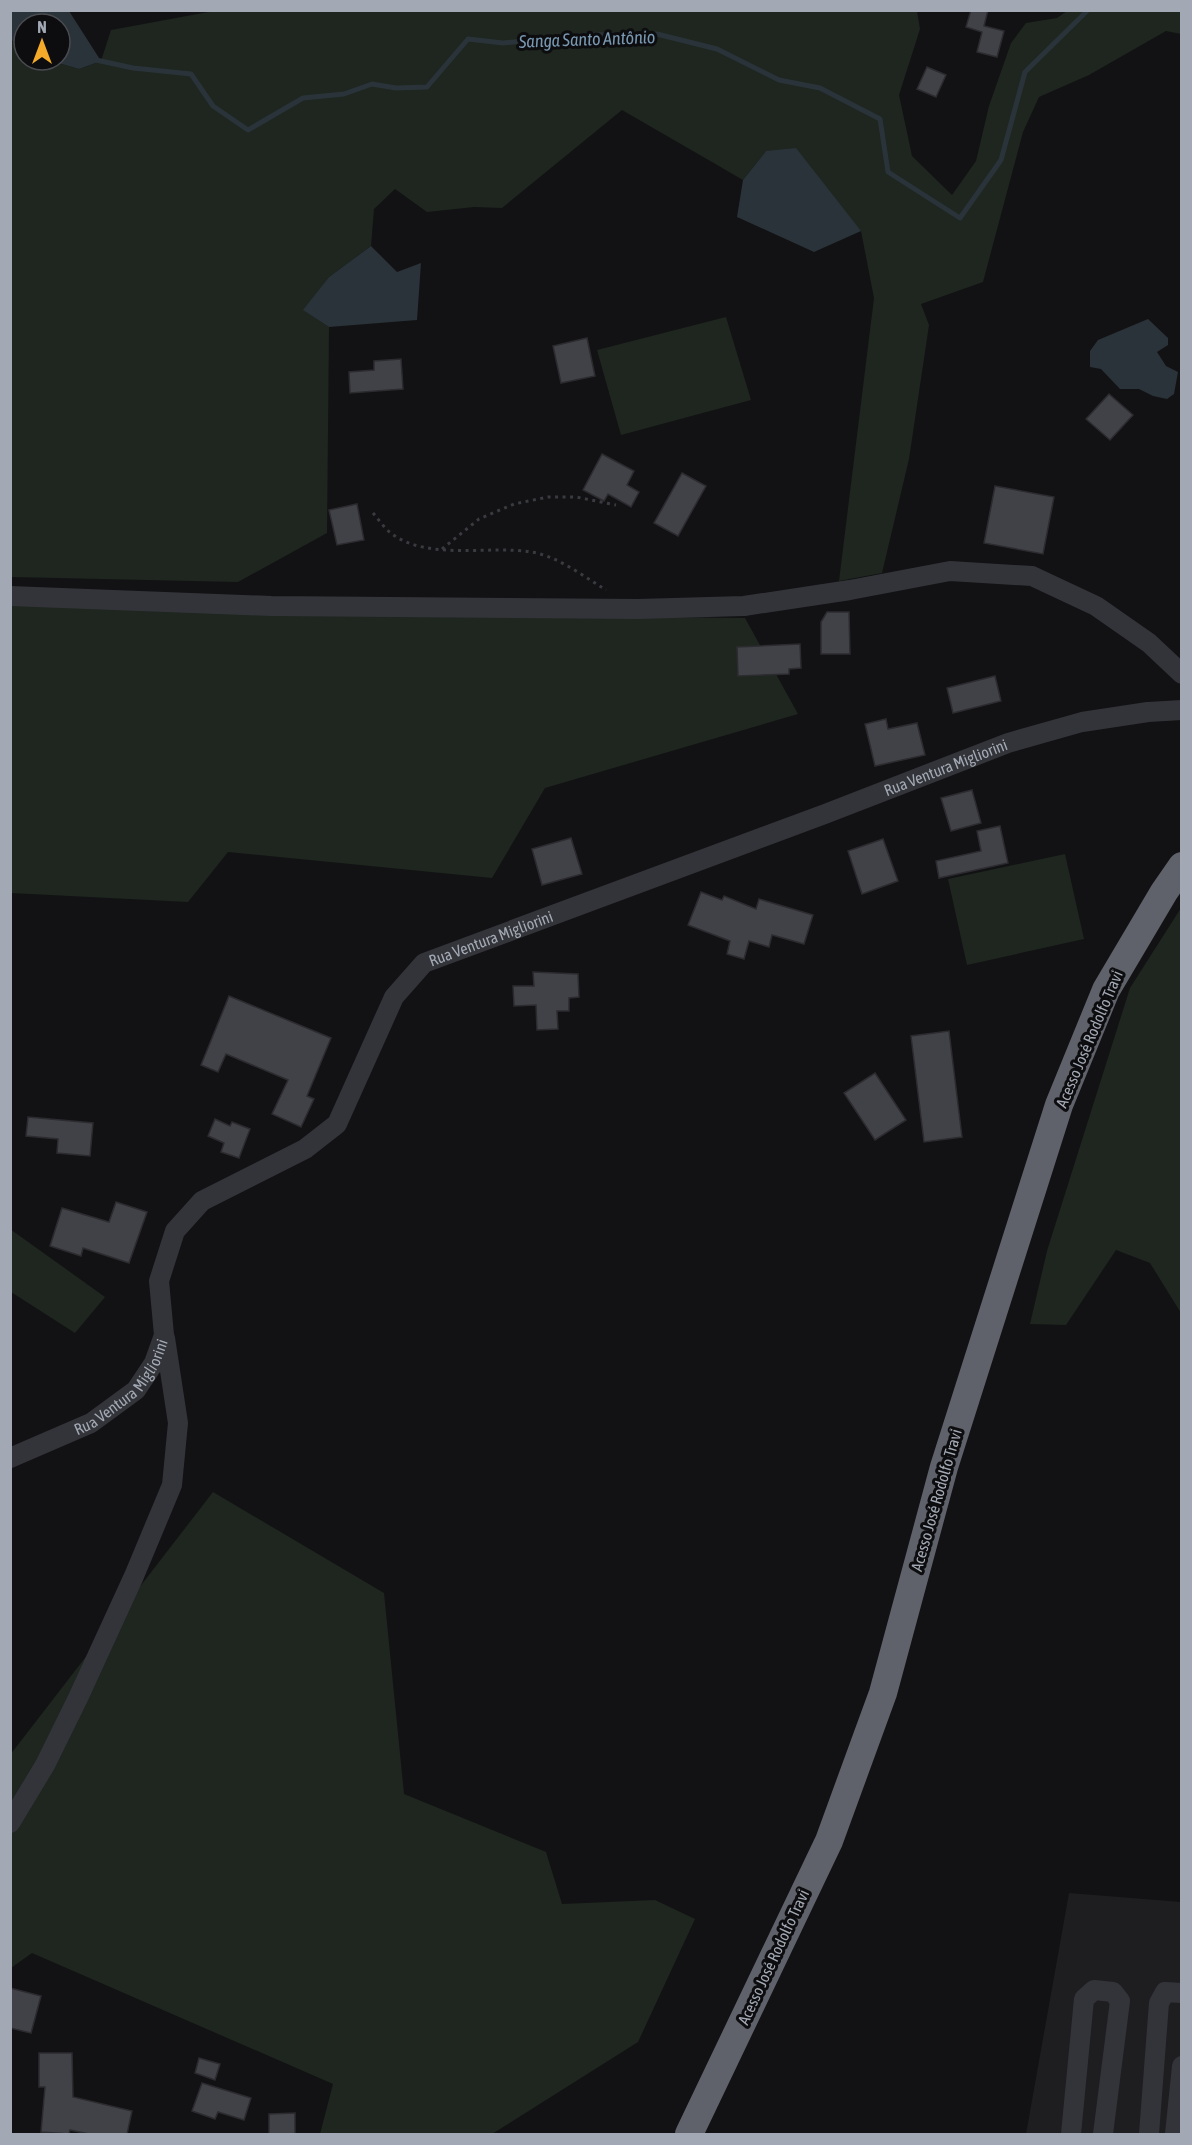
<svg xmlns="http://www.w3.org/2000/svg" width="1192" height="2145" viewBox="0 0 1192 2145" font-family="'Asap Condensed',sans-serif">
<rect width="100%" height="100%" fill="#121214"/>
<path fill="#1e1e21" d="M1069,1893L1181,1902V2134H1026Z"/>
<g fill="#1e261f">
<path d="M214,11H917L920,29L899,95L912,156L952,195L976,161L989,106L1011,43L1026,23L1057,18L1067,11H1182L1181,34L1166,31L1089,75L1039,97L1023,132L983,282L921,304L929,325L909,459L882,573L839,581L874,298L861,231L766,151L743,180L622,110L502,208L474,207L427,212L395,189L374,209L371,246L329,277L304,310L329,327L327,533L238,582L11,577L10,40L24,47V60H48L79,69L101,61L111,30Z"/>
<path d="M726,317L751,400L621,435L597,350Z"/>
<path d="M10,603L267,613L745,618L798,714L545,788L492,878L228,852L188,902L11,893Z"/>
<path d="M1065,854L1084,939L967,965L948,879Z"/>
<path d="M1181,908V1313L1150,1263L1116,1250L1066,1325L1030,1324L1047,1251L1130,988Z"/>
<path d="M10,1229L105,1297L75,1333L11,1292Z"/>
<path d="M213,1492L384,1593L404,1794L546,1852L562,1904L655,1900L695,1919L638,2042L492,2134H320L333,2084L32,1953L11,1968L10,1755Z"/>
</g>
<g fill="#2a3339">
<path d="M10,11H69L101,61L79,69L48,60H60V24H24V47L11,40Z"/>
<path d="M796,148L861,231L814,252L737,217L743,180L766,151Z"/>
<path d="M371,246L397,272L421,263L417,320L329,327L303,310L329,277Z"/>
<path d="M1148,319L1168,338V345L1157,352L1166,366L1178,372L1174,394L1167,399L1153,396L1139,389H1120L1101,369L1090,367V351L1098,340Z"/>
</g>
<g fill="none" stroke-linecap="round" stroke-linejoin="round">
<path stroke="#2a3339" stroke-width="5" d="M96,60L133,68L191,74L213,106L248,130L303,98L344,94L372,84L396,88L427,87L468,39L503,43L588,35L657,34L717,49L779,80L820,88L880,119L888,172L960,218L1001,160L1025,72L1088,10"/>
</g>
<g fill="#414247" stroke="#2c2c30" stroke-width="1.5">
<path d="M971,10H988L984,26L1004,31L997,57L977,52L982,32L966,27Z"/>
<path d="M927,67L946,75L936,97L917,89Z"/>
<path d="M587,338L595,376L561,383L553,346Z"/>
<path d="M401,359L403,389L350,393L349,372L374,370V361Z"/>
<path d="M1109,394L1133,415L1110,440L1086,419Z"/>
<path d="M602,454L634,471L627,485L639,492L631,507L608,494L604,501L583,490Z"/>
<path d="M682,473L706,486L678,536L654,523Z"/>
<path d="M995,486L1054,497L1043,554L984,543Z"/>
<path d="M357,504L364,540L337,545L329,510Z"/>
<path d="M827,612H849L850,654H821V622Z"/>
<path d="M800,644L801,668L789,669V674L738,676L737,647Z"/>
<path d="M995,676L1001,701L953,713L947,688Z"/>
<path d="M886,719L888,729L917,723L925,755L875,766L865,724Z"/>
<path d="M972,790L981,823L951,831L941,798Z"/>
<path d="M1000,826L1008,863L939,878L936,861L981,851L977,831Z"/>
<path d="M571,838L582,874L542,885L532,849Z"/>
<path d="M883,839L898,881L862,894L848,851Z"/>
<path d="M701,892L722,900L724,896L756,909L759,899L813,915L804,944L772,935L769,947L749,941L744,959L727,954L730,941L688,925Z"/>
<path d="M533,972L578,974L579,997L569,998V1011H557L558,1029L537,1030L536,1005L514,1006L513,986H534Z"/>
<path d="M229,996L331,1038L307,1096L314,1099L301,1127L272,1114L288,1080L226,1054L218,1072L201,1065Z"/>
<path d="M949,1031L962,1137L924,1142L911,1036Z"/>
<path d="M875,1073L906,1120L875,1140L844,1093Z"/>
<path d="M28,1117L93,1123L90,1156L57,1153L58,1139L26,1136Z"/>
<path d="M215,1119L230,1126L232,1122L250,1129L239,1158L221,1152L224,1143L208,1136Z"/>
<path d="M116,1202L147,1212L129,1263L83,1248L81,1256L50,1246L62,1208L109,1222Z"/>
<path d="M10,1988L41,1996L31,2033L10,2028Z"/>
<path d="M39,2053H72L73,2097L132,2111L127,2134H89L70,2130L69,2134L41,2132L45,2087H39Z"/>
<path d="M199,2058L220,2064L215,2080L195,2073Z"/>
<path d="M202,2083L251,2098L244,2120L218,2112L215,2119L192,2111Z"/>
<path d="M295,2113V2134H269V2114Z"/>
</g>
<g fill="none" stroke-linecap="round" stroke-linejoin="round">
<g stroke="#393b40" stroke-width="3" stroke-dasharray="3 4.5" stroke-linecap="butt">
<path d="M373,513C379,520 385,529 392,534C429,561 489,545 532,552C559,557 583,576 606,590"/>
<path d="M442,549L479,519L514,504L548,497H576L616,505"/>
</g>
<g stroke="#333439" stroke-width="20">
<path d="M10,596L271,606L638,609L744,606L850,590L950,571L1032,576L1096,606L1149,643L1182,674"/>
<path id="s1" d="M10,1458L91,1423L136,1390L154,1363L164,1335L159,1281L175,1231L202,1201L305,1149L337,1124L394,997L424,963L825,814L1008,743L1082,722L1148,712L1182,710"/>
<path d="M10,1823L45,1765L78,1698L134,1576L172,1485L178,1423L165,1338"/>
<path d="M1071,2134L1084,1999L1094,1990L1113,1992L1120,2001L1103,2134"/>
<path d="M1149,2134L1159,2003L1165,1992L1182,1993"/>
<path d="M1175,2134L1182,2066"/>
</g>
<path stroke="#5f626a" stroke-width="28" d="M689,2134L829,1841L883,1693L944,1467L1059,1105L1106,990L1164,892L1182,866"/>
</g>
<g text-anchor="middle" dominant-baseline="central" stroke-width="6" stroke-linejoin="round" paint-order="stroke">
<g font-size="16" fill="#a3a9b4" stroke="#0d0d0f">
<text stroke="none"><textPath href="#s1" startOffset="1251">Rua Ventura Migliorini</textPath></text>
<text stroke="none"><textPath href="#s1" startOffset="765">Rua Ventura Migliorini</textPath></text>
<text transform="translate(1089 1039) rotate(-67)">Acesso José Rodolfo Travi</text>
<text stroke="none"><textPath href="#s1" startOffset="136">Rua Ventura Migliorini</textPath></text>
<text transform="translate(936 1500) rotate(-74)">Acesso José Rodolfo Travi</text>
<text transform="translate(773 1957) rotate(-65)">Acesso José Rodolfo Travi</text>
</g>
<g font-size="18" font-style="italic" fill="#7998b1" stroke="#0d0d0f">
<text transform="translate(587 39) rotate(-2)">Sanga Santo Antônio</text>
</g>
</g>
<rect width="1192" height="2145" fill="none" stroke="#a3a9b4" stroke-width="24"/>
<g transform="translate(42 42)"><circle r="28" fill="#0d0d0f" stroke="#494b51" stroke-width="1.5"/>
<path d="M0-4.5L10 22L0 15L-10 22Z" fill="#f5ab29"/>
<text y="-9" font-size="16" font-weight="bold" text-anchor="middle" fill="#a3a9b4">N</text>
</g>
</svg>
